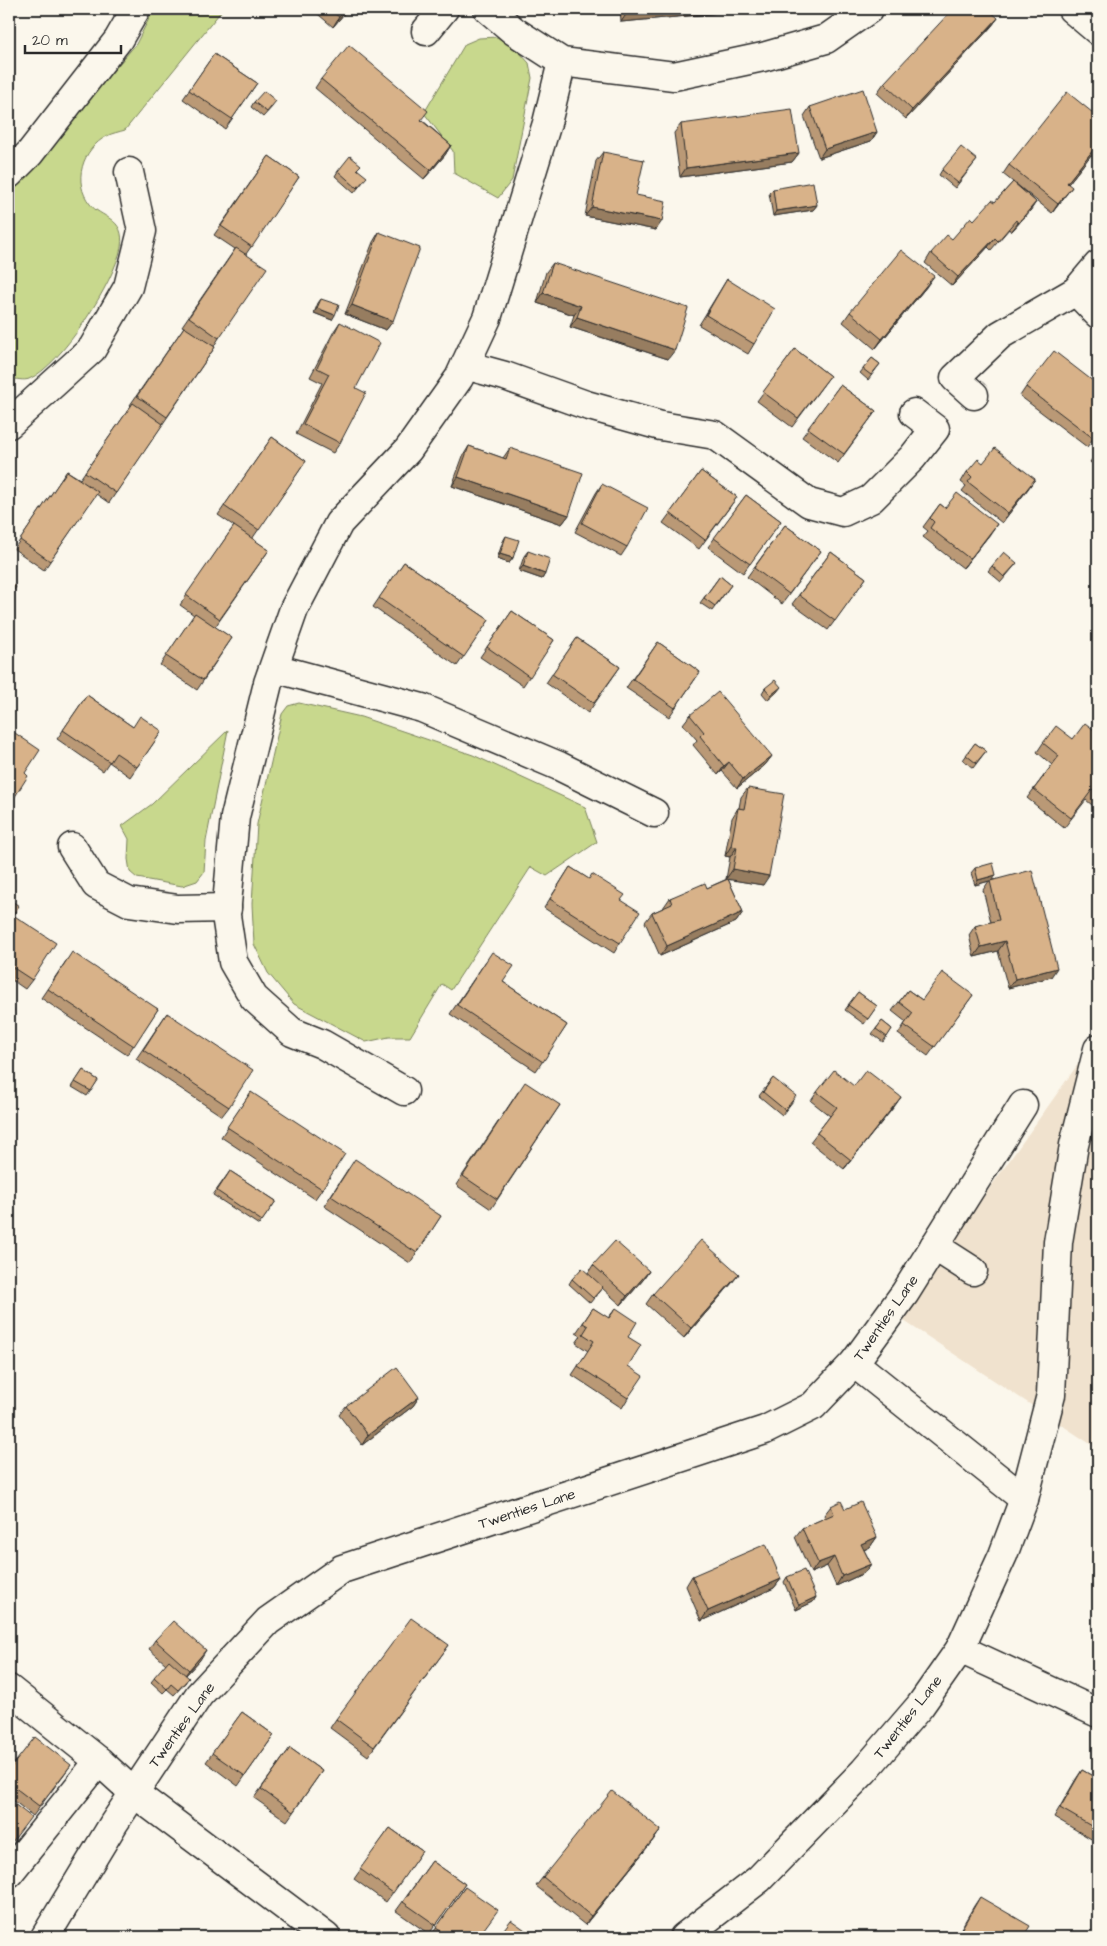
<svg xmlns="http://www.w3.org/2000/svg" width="1107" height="1946" viewBox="0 0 1107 1946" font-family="'Architects Daughter',sans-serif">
<rect width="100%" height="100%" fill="#fbf7ec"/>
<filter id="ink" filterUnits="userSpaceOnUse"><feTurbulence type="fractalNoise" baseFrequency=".02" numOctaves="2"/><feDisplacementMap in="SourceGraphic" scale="10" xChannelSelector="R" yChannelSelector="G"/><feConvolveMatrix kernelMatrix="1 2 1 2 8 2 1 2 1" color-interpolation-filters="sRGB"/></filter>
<g filter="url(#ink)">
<path fill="#f0e2ce" d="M1098,1036V1449L898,1317Z"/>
<g fill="#c8d88d" stroke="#7a825c">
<path d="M154,9H223L125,130C119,132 112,133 107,136C82,149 72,182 90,204C100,218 126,217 121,247C115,281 61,366 29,379C24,381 16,379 10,378L9,377V194L136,44Z"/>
<path d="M497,37L521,54L529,63L532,78L512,180L498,198L454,173L453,151L424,113L465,44L479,38Z"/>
<path d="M299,703L361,717L473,755L585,807L597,842L547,876L531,867L451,990L442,984L410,1037H389L366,1042L294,1004L268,973L254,944L252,904L257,824L282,714L288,706Z"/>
<path d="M228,730L206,841L204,872L197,881L182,886L137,878L130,872L128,859L129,839L122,826L152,804Z"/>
</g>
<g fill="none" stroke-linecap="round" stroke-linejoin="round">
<defs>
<g id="minor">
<path d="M488,9L514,31L562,62L674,76L763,57L826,39L869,9"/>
<path d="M1072,9L1098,31"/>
<path d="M426,31L444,9"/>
<path d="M9,174L30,153L118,40L136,9"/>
<path d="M1076,291L1098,314"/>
<path d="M465,365L505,376L586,405L661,426L715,435L809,503L843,512L871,499L912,458L935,429L914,413"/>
<path d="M974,395L955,378L1000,335L1076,291L1098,265"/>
<path d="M9,424L92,349L128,287L142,231L129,172"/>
<path d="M274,668L422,708L559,766L654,813"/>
<path d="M72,847L96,885L129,902L178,909L227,908"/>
<path d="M404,1091L322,1044L292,1032L254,998L233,962L226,915L235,817L268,683L294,609L339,523L408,450L459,378L487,318L547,123L562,62"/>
<path d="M934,1246L973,1271"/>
<path d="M854,1363L1024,1499"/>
<path d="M960,1649L1098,1713"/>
<path d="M9,1689L99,1761L134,1793L326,1937"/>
<path d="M9,1873L99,1761"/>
<path d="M45,1937L114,1823L199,1695L268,1621L342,1569L765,1430L813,1406L854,1363L905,1293L1023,1105"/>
<path d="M684,1937L759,1879L864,1771L920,1706L960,1649L1003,1555L1024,1499L1051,1395L1058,1242L1074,1145L1098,1049"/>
</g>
</defs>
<use href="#minor" stroke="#2b2b2b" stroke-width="31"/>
<use href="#minor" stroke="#fbf7ec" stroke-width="28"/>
</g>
<g fill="#ba9976" stroke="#2b2b2b">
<path d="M312,9H348L333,27Z"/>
<path d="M620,9H735L732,12L621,22Z"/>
<path d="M956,13L998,18L991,27L906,119L877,93L884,83Z"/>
<path d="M214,54L257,83L225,129L183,99Z"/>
<path d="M321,79L422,120L451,145L445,155L424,179L315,88Z"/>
<path d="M254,102L273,106L263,117L251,107Z"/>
<path d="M810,107L877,132L871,141L819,158L804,116Z"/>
<path d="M1098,117V157L1097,159L1091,155L1068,184L1065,196L1052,213L1016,184L1036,202L1030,211L1011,232L1009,229L991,250L988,247L952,286L925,263L931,253L952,239L995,202L1013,182L1003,174L1009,165Z"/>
<path d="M681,124L799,153L792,162L680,177L674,133Z"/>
<path d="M603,152L636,195L656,230L585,216L596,161Z"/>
<path d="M269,156L299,177L246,254L219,338L214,346L215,347L109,503L96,494L44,570L14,549L67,471L80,479L131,406L130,405L184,327L182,326L235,249L214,235Z"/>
<path d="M977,160L955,188L939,175L942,170Z"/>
<path d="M358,170L363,182L354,193L335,176L338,171Z"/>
<path d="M773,189L817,205L813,210L773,216L769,193Z"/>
<path d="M379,232L393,321L386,330L345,314L373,242Z"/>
<path d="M553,263L668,359L570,327L574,315L537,303L546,272Z"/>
<path d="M727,279L754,344L748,354L699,325Z"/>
<path d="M927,286L875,349L843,322L850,312Z"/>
<path d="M321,299L332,320L314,313L318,303Z"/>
<path d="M340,322L356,388L340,443L333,453L296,434L322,383L310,377L334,331Z"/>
<path d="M795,349L830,376L792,427L757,401Z"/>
<path d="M872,358L880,364L868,380L860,373Z"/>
<path d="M840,385L876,411L838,463L802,437Z"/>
<path d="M1026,387L1098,432L1087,447L1020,396Z"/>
<path d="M272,437L306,461L252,539L269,550L215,627L232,638L197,690L160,665L194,615L180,605L234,526L218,515Z"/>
<path d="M469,446L503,458L510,448L569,515L562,524L452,486L463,456Z"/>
<path d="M1098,451V468L1090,462Z"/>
<path d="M701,471L737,497L699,549L663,523Z"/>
<path d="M967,472L1035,479L1002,523L962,491L966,486L961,482Z"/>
<path d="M602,484L627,547L621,556L575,532L596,493Z"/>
<path d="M746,495L781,521L743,573L708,547Z"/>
<path d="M940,504L945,508L990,534L963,568L923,537L928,531L923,527Z"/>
<path d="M785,525L821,551L782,604L747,577Z"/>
<path d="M506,536L513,558L509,563L497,559L503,541Z"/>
<path d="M528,551L545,574L542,579L519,571L524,556Z"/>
<path d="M831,552L866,578L828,630L792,604Z"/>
<path d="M404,562L489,620L457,666L373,607Z"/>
<path d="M1017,563L1001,582L988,571L992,566Z"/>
<path d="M720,576L731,585L712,611L700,603Z"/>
<path d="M512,611L554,640L523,686L480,657Z"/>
<path d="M577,638L620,667L588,713L546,683Z"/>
<path d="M658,642L700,672L669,717L626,688Z"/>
<path d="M765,688L777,692L768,700L762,693Z"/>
<path d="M87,695L133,727L162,731L130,777L109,762L103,771L57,739Z"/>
<path d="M690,715L772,756L765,765L737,788L722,771L718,775L693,745L697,740L683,724Z"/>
<path d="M1098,733V797L1092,805L1086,800L1064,828L1027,798L1052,765L1037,752L1043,743L1073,739Z"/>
<path d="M975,743L986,751L973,768L963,760Z"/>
<path d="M748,788L763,885L728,879L743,912L736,922L660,956L645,922L652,913L663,908L670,898L707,888L727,879H726L730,857L725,856L732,818L738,808H739L741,797Z"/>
<path d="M570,867L621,900L620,943L614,953L544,908Z"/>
<path d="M975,868L993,880L1051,977L1008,988L998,951L974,957L969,935L975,926L991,922L983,890L989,881L975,885L971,873Z"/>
<path d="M9,899L32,980L25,989L9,978Z"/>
<path d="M66,961L158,1009L127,1055L41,998Z"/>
<path d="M486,961L503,982L567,1025L536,1071L450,1014Z"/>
<path d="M908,990L922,1000L973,995L928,1056L898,1034L906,1022L892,1011Z"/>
<path d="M858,992L877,1006L864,1024L845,1010Z"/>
<path d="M167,1013L229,1107L222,1116L136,1059Z"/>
<path d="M882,1021L892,1029L883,1042L872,1034Z"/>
<path d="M83,1070L98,1080L87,1096L72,1087Z"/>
<path d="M773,1078L793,1101L782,1115L759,1096Z"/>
<path d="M854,1086L901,1097L844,1169L810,1142L830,1116L811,1101L817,1092Z"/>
<path d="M251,1092L322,1189L315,1199L221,1137Z"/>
<path d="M518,1092L560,1105L491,1209L456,1185Z"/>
<path d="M348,1169L441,1216L410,1263L324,1206Z"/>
<path d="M230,1171L276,1201L259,1225L213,1195Z"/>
<path d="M593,1265L649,1271L643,1280L621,1305L602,1288L590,1303L569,1284L572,1279L588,1273Z"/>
<path d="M732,1283L684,1338L646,1304L653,1294Z"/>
<path d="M593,1308L608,1318L616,1308L628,1337V1398L622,1408L572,1375L588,1351L576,1343L581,1336L576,1333Z"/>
<path d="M419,1397L413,1406L362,1445L339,1415L346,1406Z"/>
<path d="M831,1506L845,1509L877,1537L870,1547L864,1550L871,1564L864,1573L836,1586L827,1566L811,1573L795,1537L802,1528L825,1518L824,1515Z"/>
<path d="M692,1576L781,1579L774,1588L701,1621L686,1586Z"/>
<path d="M787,1577L816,1597L813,1602L796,1610L784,1582Z"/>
<path d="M155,1640L200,1660L186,1675V1682L174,1695L167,1689L163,1693L151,1682L166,1664L149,1649Z"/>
<path d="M449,1645L368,1756L330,1728L336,1719Z"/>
<path d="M242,1712L274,1735L238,1786L206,1762Z"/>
<path d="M290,1748L322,1771L287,1821L254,1798Z"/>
<path d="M71,1765L33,1816L9,1797V1770Z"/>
<path d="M1082,1770L1098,1779V1843L1054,1817L1076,1779Z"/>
<path d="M390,1828L422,1851L386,1902L354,1879Z"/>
<path d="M661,1830L654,1839L585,1925L536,1886L543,1877Z"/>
<path d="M432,1861L465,1884L429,1934L396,1911Z"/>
<path d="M465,1887L478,1937H430Z"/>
<path d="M980,1897L1023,1937H956L974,1906Z"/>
</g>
<g fill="#977d60" stroke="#2b2b2b">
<path d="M347,9H348L333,27L339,17Z"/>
<path d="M673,9H735L732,12L621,22L627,13Z"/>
<path d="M998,18L991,27L906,119L912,110Z"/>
<path d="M877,132L871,141L819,158L825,149Z"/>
<path d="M451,145L445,155L424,179L431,170Z"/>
<path d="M1097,145L1091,155L1061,193L1067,183Z"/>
<path d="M799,153L792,162L680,177L686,168Z"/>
<path d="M1072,187L1065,196L1052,213L1058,204Z"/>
<path d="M1036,202L1030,211L1011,232L1018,223Z"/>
<path d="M817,205L813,210L773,216L776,211Z"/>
<path d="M592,207L662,221L656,230L585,216Z"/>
<path d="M995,238L988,247L952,286L958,277Z"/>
<path d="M934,276L927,286L875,349L882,339Z"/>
<path d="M543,293L581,306L574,315L537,303Z"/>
<path d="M352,305L393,321L386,330L345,314Z"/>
<path d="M317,308L335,315L332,320L314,313Z"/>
<path d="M577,317L675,350L668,359L570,327Z"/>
<path d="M458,477L569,515L562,524L452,486Z"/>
<path d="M1035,479L1028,489L1002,523L1008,513Z"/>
<path d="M997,524L990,534L963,568L970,559Z"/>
<path d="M500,554L513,558L509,563L497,559Z"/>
<path d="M523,566L545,574L542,579L519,571Z"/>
<path d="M781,687L777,692L768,700L771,695Z"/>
<path d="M772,756L765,765L737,788L743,779Z"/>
<path d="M729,762L722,771L718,775L724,766Z"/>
<path d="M731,846L737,847L730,857L725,856Z"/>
<path d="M733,869L769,876L763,885L726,879Z"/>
<path d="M996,875L993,880L975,885L978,880Z"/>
<path d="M743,912L736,922L660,956L667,946Z"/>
<path d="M1005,941L998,951L974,957L981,947Z"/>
<path d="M1057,968L1051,977L1008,988L1015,979Z"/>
<path d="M901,1097L894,1107L844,1169L851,1160Z"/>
<path d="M649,1271L643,1280L621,1305L627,1296Z"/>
<path d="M739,1274L732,1283L684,1338L691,1328Z"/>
<path d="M419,1397L413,1406L362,1445L368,1435Z"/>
<path d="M877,1537L870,1547L855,1554L861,1544Z"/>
<path d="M834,1557L827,1566L811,1573L818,1563Z"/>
<path d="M871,1564L864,1573L836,1586L842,1576Z"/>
<path d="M781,1579L774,1588L701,1621L708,1611Z"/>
<path d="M816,1597L813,1602L796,1610L799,1605Z"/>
<path d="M206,1650L200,1660L182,1679L189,1670Z"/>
<path d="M661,1830L654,1839L585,1925L591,1916Z"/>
</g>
<g fill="#d8b289" stroke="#2b2b2b">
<path d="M329,9H347L339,17Z"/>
<path d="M627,9H673L627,13Z"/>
<path d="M960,9H988L998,18L912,110L884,83L952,10L956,13Z"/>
<path d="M349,45L428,111L421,120L451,145L431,170L321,79Z"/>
<path d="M214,54L257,83L232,119L189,90Z"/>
<path d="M863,89L877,132L825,149L810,107Z"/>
<path d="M264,91L276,101L267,112L254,102Z"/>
<path d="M1067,92L1098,117V146L1097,145L1067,183L1072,187L1058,204L1009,165Z"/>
<path d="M792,109L799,153L686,168L681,124Z"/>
<path d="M961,147L977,160L958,183L942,170Z"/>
<path d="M603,152L644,160L636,195L666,201L662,221L592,207Z"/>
<path d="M269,156L299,177L252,247L221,226Z"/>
<path d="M350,156L361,165L357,169L367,177L357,188L338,171Z"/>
<path d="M813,182L817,205L776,211L773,189Z"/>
<path d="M1013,182L1036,202L1018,223L1016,220L998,241L995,238L958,277L931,253L947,235L952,239L971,217L974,220L992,200L995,202Z"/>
<path d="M379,232L420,248L393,321L352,305Z"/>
<path d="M236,248L267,268L219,338L189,317Z"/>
<path d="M901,250L934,276L882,339L850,312Z"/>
<path d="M553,263L688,308L675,350L577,317L581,306L543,293Z"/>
<path d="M727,279L775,309L754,344L706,315Z"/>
<path d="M321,299L339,305L335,315L317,308Z"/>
<path d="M340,322L380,343L356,388L366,393L340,443L303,424L329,374L317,368Z"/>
<path d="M184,327L215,347L167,417L137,396Z"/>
<path d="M795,349L830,376L798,418L763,392Z"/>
<path d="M1054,351L1098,385V431L1093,438L1026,387Z"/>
<path d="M872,358L880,364L871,375L863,369Z"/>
<path d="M840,385L876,411L844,454L808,428Z"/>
<path d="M133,403L163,424L116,493L85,472Z"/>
<path d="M272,437L306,461L259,530L224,506Z"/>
<path d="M469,446L506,459L510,448L583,473L569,515L458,477Z"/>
<path d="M995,448L1035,479L1008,513L968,482L972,477L967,472L978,459L983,463Z"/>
<path d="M67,471L98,492L50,561L20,540Z"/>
<path d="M701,471L737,497L705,540L670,513Z"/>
<path d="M602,484L648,508L627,547L582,523Z"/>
<path d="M957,493L997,524L970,559L930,528L934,522L930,518L940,504L945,508Z"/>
<path d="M746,495L781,521L750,564L714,538Z"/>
<path d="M785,525L821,551L789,594L754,568Z"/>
<path d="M234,526L269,550L220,619L186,595Z"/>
<path d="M506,536L519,540L513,558L500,554Z"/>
<path d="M528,551L550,559L545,574L523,566Z"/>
<path d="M831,552L866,578L835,621L799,595Z"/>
<path d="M1004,552L1017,563L1004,577L992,566Z"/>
<path d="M404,562L489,620L464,657L379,598Z"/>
<path d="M720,576L731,585L715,606L704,598Z"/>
<path d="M9,581L16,587L9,598Z"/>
<path d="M512,611L554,640L530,677L487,647Z"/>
<path d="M195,613L232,638L203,680L166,656Z"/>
<path d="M577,638L620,667L594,703L552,674Z"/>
<path d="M658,642L700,672L675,708L633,679Z"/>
<path d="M775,680L781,687L771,695L765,688Z"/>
<path d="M718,692L772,756L743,779L729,762L724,766L700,736L704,732L690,715Z"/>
<path d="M87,695L133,727L140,716L162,731L137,767L116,753L110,762L63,730Z"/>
<path d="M1085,723L1098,733V795L1092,790L1071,818L1034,789L1059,756L1043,743L1056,726L1073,739Z"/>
<path d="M9,729L40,750L25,773L28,776L9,806Z"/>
<path d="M975,743L986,751L976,763L966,755Z"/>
<path d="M748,788L784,794L769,876L733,869L737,847L731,846L738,808L744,809Z"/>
<path d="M993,863L996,875L978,880L975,868Z"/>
<path d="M570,867L589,879L592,874L625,895L621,900L640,912L620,943L550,899Z"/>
<path d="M1032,870L1057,968L1015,979L1005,941L981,947L975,926L999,920L990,881Z"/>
<path d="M728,879L743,912L667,946L652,913L672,904L670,898L705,883L707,888Z"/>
<path d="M9,899L19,906L13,915L56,943L32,980L9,965Z"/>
<path d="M72,952L158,1009L134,1046L48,989Z"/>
<path d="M492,952L514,966L503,982L567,1025L543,1062L457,1005Z"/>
<path d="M942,972L973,995L935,1047L904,1025L913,1013L899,1002L908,990L922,1000Z"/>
<path d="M858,992L877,1006L868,1019L848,1005Z"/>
<path d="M9,1007L14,1010L9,1018Z"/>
<path d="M167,1013L253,1070L229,1107L143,1050Z"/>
<path d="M882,1021L892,1029L887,1037L876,1029Z"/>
<path d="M83,1070L98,1080L91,1091L75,1082Z"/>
<path d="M834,1070L854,1086L866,1070L901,1097L851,1160L817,1133L837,1107L817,1092Z"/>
<path d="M773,1078L796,1096L785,1110L763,1092Z"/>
<path d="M525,1082L560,1105L497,1199L463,1176Z"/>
<path d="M251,1092L345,1154L322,1189L227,1127Z"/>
<path d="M355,1159L441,1216L417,1253L331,1196Z"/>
<path d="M230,1171L276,1201L262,1221L217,1191Z"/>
<path d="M701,1240L739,1274L691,1328L653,1294Z"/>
<path d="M615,1241L649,1271L627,1296L593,1265Z"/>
<path d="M582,1268L603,1287L593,1298L572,1279Z"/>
<path d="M593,1308L609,1318L616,1308L637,1322L628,1337L641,1345L628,1366L643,1376L628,1398L578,1366L594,1341L583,1334L588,1326L583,1323Z"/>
<path d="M397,1367L419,1397L368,1435L346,1406Z"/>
<path d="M841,1501L845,1509L861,1502L877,1537L861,1544L871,1564L842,1576L834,1557L818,1563L802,1528L834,1514L831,1506Z"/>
<path d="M766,1544L781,1579L708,1611L692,1576Z"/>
<path d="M804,1570L816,1597L799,1605L787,1577Z"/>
<path d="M411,1618L449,1645L374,1747L336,1719Z"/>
<path d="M173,1621L206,1650L189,1670L155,1640Z"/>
<path d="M169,1660L189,1678L178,1690L171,1684L167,1689L154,1677Z"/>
<path d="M242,1712L274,1735L245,1776L212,1753Z"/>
<path d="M35,1737L71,1765L39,1806L9,1783V1770Z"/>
<path d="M290,1748L322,1771L293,1812L261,1789Z"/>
<path d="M1082,1770L1098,1779V1830L1060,1808Z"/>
<path d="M612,1791L661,1830L591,1916L543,1877Z"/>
<path d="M9,1800L31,1817L9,1846Z"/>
<path d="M390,1828L422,1851L393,1893L360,1869Z"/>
<path d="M432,1861L465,1884L436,1925L403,1902Z"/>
<path d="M465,1887L498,1910L478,1937H450L436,1928Z"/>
<path d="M980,1897L1030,1926L1023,1937H962L958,1935Z"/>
<path d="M511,1920L535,1937H498Z"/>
</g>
</g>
<g text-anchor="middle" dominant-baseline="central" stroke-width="5" stroke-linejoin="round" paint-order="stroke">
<g font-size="15" fill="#2b2b2b" stroke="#fbf7ec">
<text transform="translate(886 1318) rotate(-55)">Twenties Lane</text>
<text transform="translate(527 1509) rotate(-18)">Twenties Lane</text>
<text transform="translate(908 1717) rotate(-52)">Twenties Lane</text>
<text transform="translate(182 1725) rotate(-54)">Twenties Lane</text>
</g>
</g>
<rect width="1107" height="1946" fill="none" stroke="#fbf7ec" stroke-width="30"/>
<rect x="15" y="15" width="1077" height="1916" fill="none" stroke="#2b2b2b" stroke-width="2" filter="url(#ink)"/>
<path d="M25 45v8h96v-8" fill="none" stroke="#2b2b2b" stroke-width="2.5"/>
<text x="32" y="45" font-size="15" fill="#2b2b2b" stroke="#fbf7ec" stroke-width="4" paint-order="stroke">20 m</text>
</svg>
